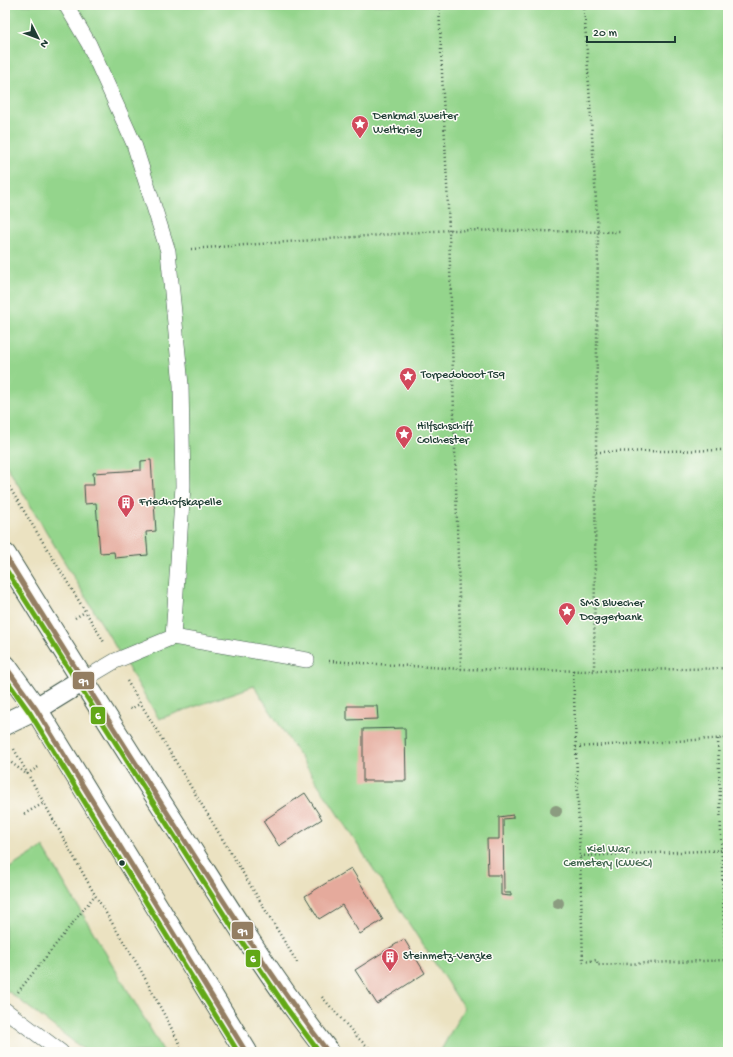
<svg xmlns="http://www.w3.org/2000/svg" width="733" height="1057" viewBox="0 0 733 1057" font-family="'Gochi Hand',sans-serif">
<rect width="100%" height="100%" fill="#fdfcf7"/>
<filter id="ink" filterUnits="userSpaceOnUse"><feTurbulence type="fractalNoise" baseFrequency=".025" numOctaves="2"/><feDisplacementMap in="SourceGraphic" scale="8" xChannelSelector="R" yChannelSelector="G"/><feConvolveMatrix kernelMatrix="1 2 1 2 8 2 1 2 1" color-interpolation-filters="sRGB"/></filter>
<filter id="wash" filterUnits="userSpaceOnUse"><feTurbulence type="fractalNoise" baseFrequency=".012" numOctaves="4" result="noise"/><feDisplacementMap in="SourceGraphic" scale="16" xChannelSelector="R" yChannelSelector="G"/><feGaussianBlur stdDeviation="0.9" result="paint"/><feColorMatrix in="noise" values="0 0 0 0 0 0 0 0 0 0 0 0 0 0 0 0 0 1.4 0 .05"/><feComposite in="paint" operator="in"/></filter>
<g filter="url(#wash)">
<rect width="100%" height="100%" fill="#ebe2c1"/>
<g fill="#94d58c" stroke="#5a8960">
<path d="M5,5H728V1052H440L464,1008L254,686L159,719L5,463Z"/>
<path d="M43,847L164,1052H87L5,989V871Z"/>
</g>
<g id="blocks">
<g fill="#e5aa9c">
<path d="M151,460L156,531L146,532L148,555L115,558L114,552L100,553L96,503L85,504L84,485H94L93,473L141,470V461Z"/>
<path d="M347,706H377L378,719L347,720Z"/>
<path d="M405,728L406,781H363V729Z"/>
<path d="M305,793L322,819L279,846L263,821Z"/>
<path d="M513,815V818L503,819L504,893H511V896L501,895V875H488L487,839H499V817Z"/>
<path d="M351,868L383,920L360,934L342,905L319,919L305,896Z"/>
<path d="M404,939L425,973L377,1004L355,970Z"/>
</g>
</g>
</g>
<g filter="url(#ink)">
<use href="#blocks" fill-opacity="0" stroke="#3e5649" stroke-width="1"/>
<g fill="none" stroke-linecap="round" stroke-linejoin="round">
<defs>
<g id="service">
<path d="M66,5L89,44L134,144L168,251L181,385L183,486L173,637L115,661L83,680"/>
<path d="M173,637L307,660"/>
<path d="M5,1010L61,1052"/>
</g>
<path id="minor" d="M5,724L36,709L83,680"/>
<g id="secondary">
<path d="M5,555C65,652 125,748 187,844C232,915 276,986 328,1052"/>
<path d="M5,666L36,709L246,1052"/>
</g>
</defs>
<use href="#service" stroke="#3e5649" stroke-width="16"/>
<use href="#minor" stroke="#3e5649" stroke-width="24"/>
<use href="#secondary" stroke="#3e5649" stroke-width="24"/>
<g stroke="#3e5649" stroke-width="2.5" stroke-dasharray="1 3" stroke-linecap="butt">
<path d="M439,5L449,230L461,669"/>
<path d="M584,5L598,233L594,671"/>
<path d="M191,249L449,230L620,232"/>
<path d="M596,452L728,450"/>
<path d="M5,480L104,642"/>
<path d="M75,618L85,612"/>
<path d="M329,661L461,669L594,671L728,668"/>
<path d="M573,670L580,856L583,962L597,960L598,965L728,960"/>
<path d="M127,681L298,964"/>
<path d="M130,709L140,704"/>
<path d="M718,739L725,960"/>
<path d="M576,747L728,738"/>
<path d="M14,749L95,895L139,967L184,1052"/>
<path d="M5,758L25,773"/>
<path d="M27,774L40,766"/>
<path d="M24,814L44,803"/>
<path d="M580,856L728,850"/>
<path d="M18,992L95,895"/>
<path d="M322,997L359,1039L374,1052"/>
</g>
<use href="#service" stroke="#fff" stroke-width="15"/>
<use href="#minor" stroke="#fff" stroke-width="22"/>
<use href="#secondary" stroke="#fff" stroke-width="22"/>
<defs>
<g id="bus-1">
<path d="M5,555C65,652 126,748 187,844C232,915 277,985 328,1052"/>
<path d="M5,666L36,709L246,1052"/>
</g>
<g id="bus-2">
<path d="M5,568L232,927L285,1006L319,1052"/>
<path d="M5,678L30,713L238,1052"/>
</g>
</defs>
<use href="#bus-1" stroke="#fdfcf7" stroke-width="8"/>
<use href="#bus-2" stroke="#fdfcf7" stroke-width="8"/>
<use href="#bus-1" stroke="#947e62" stroke-width="5"/>
<use href="#bus-2" stroke="#62a817" stroke-width="5"/>
</g>
<g fill="#8b9c80">
<circle cx="556" cy="811" r="6"/>
<circle cx="558" cy="903" r="6"/>
</g>
</g>
<defs>
<symbol id="sight-pin" viewBox="-11 -11 22 30"><path d="M0 17L-7.5 6A9.5 9.5 0 1 1 7.5 6Z" fill="#d1495b" stroke="#fdfcf7"/><path d="M0-6L1.8-2.2L6-1.7L2.9 1.2L3.7 5.4L0 3.3L-3.7 5.4L-2.9 1.2L-6-1.7L-1.8-2.2Z" fill="#fff"/></symbol>
<symbol id="building-pin" viewBox="-11 -11 22 30"><path d="M0 17L-7.5 6A9.5 9.5 0 1 1 7.5 6Z" fill="#d1495b" stroke="#fdfcf7"/><path d="M-4-6H4V6H1V3H-1V6H-4ZM-2.5-4.3h1.7v1.8h-1.7ZM.8-4.3h1.7v1.8H.8ZM-2.5-1h1.7V.8h-1.7ZM.8-1h1.7V.8H.8Z" fill="#fff"/></symbol>
</defs>
<g fill-rule="evenodd">
<use href="#sight-pin" x="350" y="114" width="20" height="27"/>
<use href="#sight-pin" x="398" y="366" width="20" height="27"/>
<use href="#sight-pin" x="394" y="424" width="20" height="27"/>
<use href="#building-pin" x="116" y="493" width="20" height="27"/>
<use href="#sight-pin" x="557" y="601" width="20" height="27"/>
<use href="#building-pin" x="380" y="947" width="20" height="27"/>
</g>
<circle fill="#1f3d34" stroke="#fdfcf7" stroke-width="1.5" cx="122" cy="863" r="3.5"/>
<g text-anchor="middle" dominant-baseline="central" stroke-width="3" stroke-linejoin="round" paint-order="stroke">
<g font-size="12" fill="#1f3d34" stroke="#fdfcf7" text-anchor="start">
<text x="373" y="117">Denkmal zweiter<tspan x="373" dy="14">Weltkrieg</tspan></text>
<text x="421" y="376">Torpedoboot T59</text>
<text x="417" y="427">Hilfschschiff<tspan x="417" dy="14">Colchester</tspan></text>
<text x="139" y="503">Friedhofskapelle</text>
<text x="580" y="604">SMS Bluecher<tspan x="580" dy="14">Doggerbank</tspan></text>
<text x="403" y="957">Steinmetz-Venzke</text>
</g>
<g font-size="12" fill="#3c634a" stroke="#fdfcf7">
<text x="608" y="850">Kiel War<tspan x="608" dy="14">Cemetery (CWGC)</tspan></text>
</g>
</g>
<g stroke="#fdfcf7" stroke-width="1.5">
<rect x="72" y="671" width="23" height="19" rx="4" fill="#947e62"/>
<rect x="90" y="706" width="16" height="19" rx="4" fill="#62a817"/>
<rect x="231" y="921" width="23" height="19" rx="4" fill="#947e62"/>
<rect x="245" y="949" width="16" height="19" rx="4" fill="#62a817"/>
</g>
<g font-size="11" text-anchor="middle" font-weight="bold" fill="#fff">
<text x="84" y="685">91</text>
<text x="98" y="719">6</text>
<text x="243" y="935">91</text>
<text x="253" y="962">6</text>
</g>
<rect width="733" height="1057" fill="none" stroke="#fdfcf7" stroke-width="20"/>
<g transform="translate(38 38) rotate(132)" stroke="#fdfcf7" stroke-width="3" paint-order="stroke">
<path d="M0-3L7 15L0 10L-7 15Z" fill="#1f3d34"/>
<text y="-6" font-size="11" font-weight="bold" text-anchor="middle" fill="#1f3d34">N</text>
</g>
<path d="M587 36v6h88v-6" fill="none" stroke="#1f3d34" stroke-width="2"/>
<text x="593" y="36" font-size="12" fill="#1f3d34" stroke="#fdfcf7" stroke-width="3" paint-order="stroke">20 m</text>
</svg>
